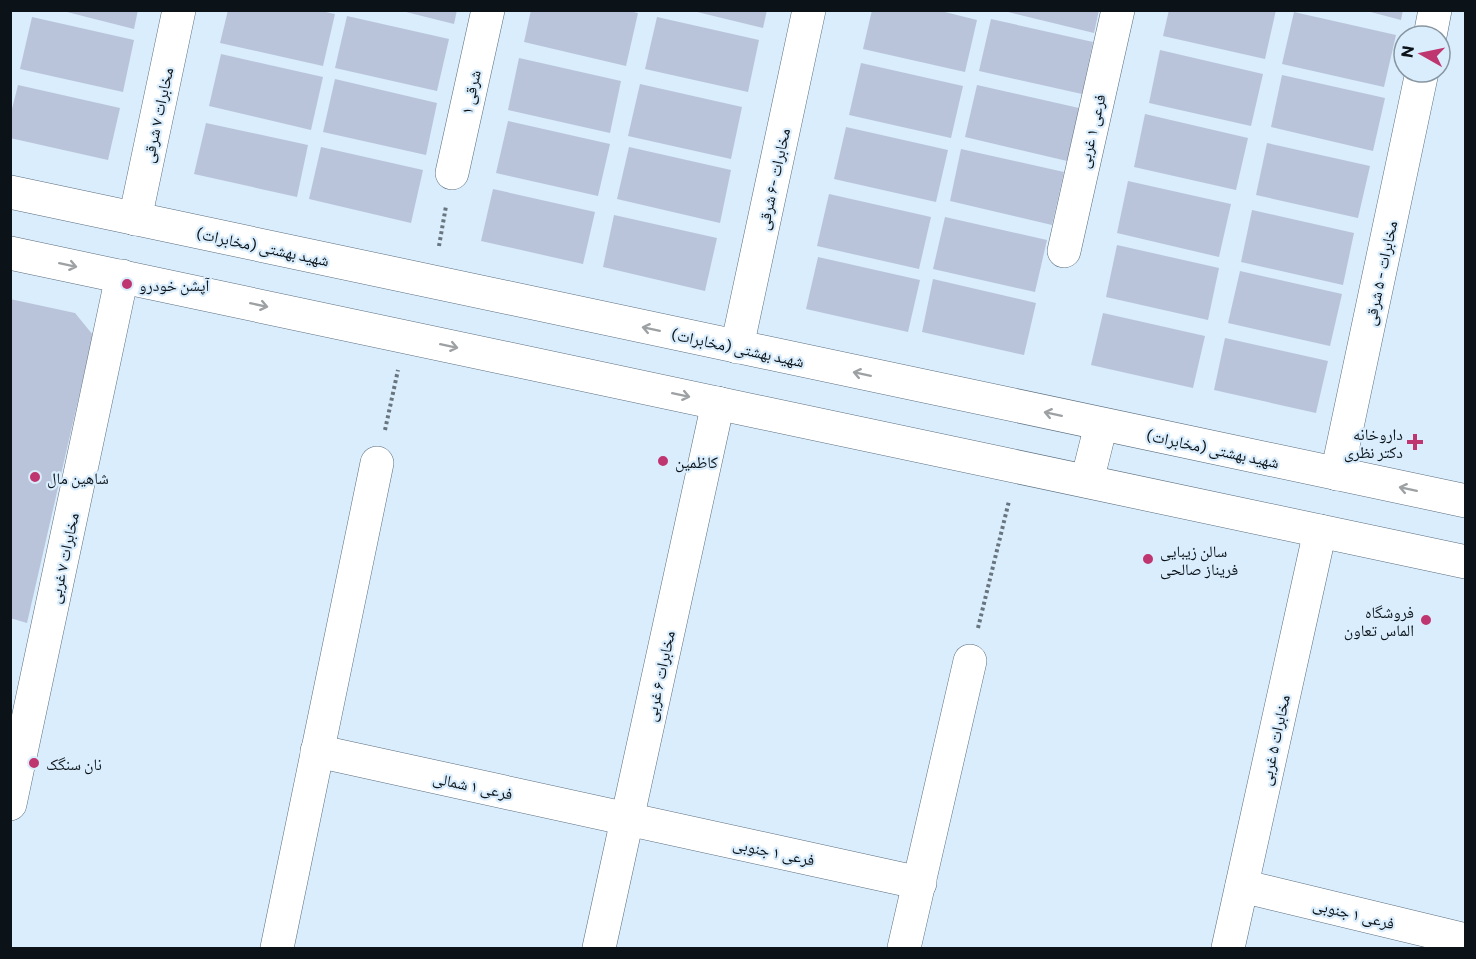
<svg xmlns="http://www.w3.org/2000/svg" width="1476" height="959" viewBox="0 0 1476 959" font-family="Commissioner,'Noto Naskh Arabic',sans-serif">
<rect width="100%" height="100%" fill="#daedfc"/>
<g fill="#b9c4db">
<path d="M59,10H138L134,29Z"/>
<path d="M228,10H317L335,14L323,66L220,43Z"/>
<path d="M398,10H457L454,24Z"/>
<path d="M531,10H625L638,13L626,66L524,42Z"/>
<path d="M689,10H767L763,28Z"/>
<path d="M872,10H937L977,20L965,72L863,49Z"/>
<path d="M1000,10H1099L1094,33Z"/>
<path d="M1169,10H1276L1265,59L1163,36Z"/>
<path d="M1363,10H1403L1401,20Z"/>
<path d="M1294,12L1396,35L1384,87L1282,64Z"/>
<path d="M347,16L449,39L437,91L335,68Z"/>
<path d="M32,17L134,40L123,92L20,69Z"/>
<path d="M657,17L759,40L748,92L645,69Z"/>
<path d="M991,19L1093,42L1082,94L979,71Z"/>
<path d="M1160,50L1263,74L1251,126L1149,103Z"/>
<path d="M221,54L323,77L311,130L209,106Z"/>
<path d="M519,58L621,81L610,133L508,110Z"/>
<path d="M861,63L963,86L951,138L849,115Z"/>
<path d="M1282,75L1385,98L1373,151L1271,127Z"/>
<path d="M335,79L437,103L426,155L323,132Z"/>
<path d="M640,84L742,107L731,159L628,136Z"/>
<path d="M18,85L120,108L108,160L10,138V117Z"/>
<path d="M977,85L1079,108L1067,161L965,137Z"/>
<path d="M1145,114L1248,138L1236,190L1134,167Z"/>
<path d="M508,121L610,144L598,196L496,173Z"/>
<path d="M206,123L308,145L297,197L194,174Z"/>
<path d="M846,127L948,150L936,202L834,179Z"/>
<path d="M1267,143L1370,166L1358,218L1256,195Z"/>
<path d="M321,147L423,170L411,223L309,199Z"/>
<path d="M629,147L731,170L720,223L617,199Z"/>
<path d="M961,149L1064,172L1052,225L950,201Z"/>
<path d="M1128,181L1231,204L1219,257L1117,233Z"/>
<path d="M493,189L595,212L583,264L481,241Z"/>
<path d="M829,194L931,217L919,269L817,246Z"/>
<path d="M1252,210L1354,233L1343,285L1241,262Z"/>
<path d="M614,215L717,238L705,291L603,267Z"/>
<path d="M945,217L1047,240L1035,292L933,269Z"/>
<path d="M1117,245L1219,268L1208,320L1106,297Z"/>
<path d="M818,257L920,280L908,332L806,309Z"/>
<path d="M1240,271L1342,294L1330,346L1228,323Z"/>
<path d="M933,279L1036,303L1024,355L922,332Z"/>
<path d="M10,299L75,313L93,335L27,623L10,618Z"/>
<path d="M1103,313L1205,336L1193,388L1091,365Z"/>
<path d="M1225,338L1328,361L1316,413L1214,390Z"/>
</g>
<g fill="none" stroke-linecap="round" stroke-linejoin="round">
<defs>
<g id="minor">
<path d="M1430,36L1435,10"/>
<path d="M452,173L488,10"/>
<path d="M135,219L179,10"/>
<path d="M1064,251L1118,10"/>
<path d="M737,347L809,10"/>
<path d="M1337,474L1422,72"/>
<path d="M317,751L920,883"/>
<path d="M10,804L122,276"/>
<path d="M1242,886L1466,940"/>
<path d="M277,948L377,463"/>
<path d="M599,948L718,403"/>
<path d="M904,948L970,661"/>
<path d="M1228,948L1320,531"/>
</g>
<g id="secondary">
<path d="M10,192L1466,501"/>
<path d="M10,253L1466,562"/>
<path d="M1087,481L1101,425"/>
</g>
</defs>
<use href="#minor" stroke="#596d7e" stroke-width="34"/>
<use href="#secondary" stroke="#596d7e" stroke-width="34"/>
<g stroke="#68757f" stroke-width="4" stroke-dasharray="3 3" stroke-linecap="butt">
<path d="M439,246L446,206"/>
<path d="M385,430L398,370"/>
<path d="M978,628L1009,501"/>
</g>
<use href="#minor" stroke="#fff" stroke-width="33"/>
<use href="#secondary" stroke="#fff" stroke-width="33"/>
</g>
<defs><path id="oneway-shaft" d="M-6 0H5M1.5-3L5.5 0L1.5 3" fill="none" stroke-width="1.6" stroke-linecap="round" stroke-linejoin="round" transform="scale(1.5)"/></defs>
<g stroke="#9da1a3">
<use href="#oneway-shaft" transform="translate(68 265) rotate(12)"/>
<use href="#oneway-shaft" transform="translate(259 305) rotate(12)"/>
<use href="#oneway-shaft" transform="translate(651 329) rotate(-168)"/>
<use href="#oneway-shaft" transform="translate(449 346) rotate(12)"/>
<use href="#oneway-shaft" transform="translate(862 374) rotate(-168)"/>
<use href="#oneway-shaft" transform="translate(681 395) rotate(12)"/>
<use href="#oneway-shaft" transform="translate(1053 414) rotate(-168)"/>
<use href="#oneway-shaft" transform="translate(1408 489) rotate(-168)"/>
</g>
<g fill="#bf356f" stroke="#daedfc" stroke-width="2">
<circle cx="127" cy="284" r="6"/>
<path d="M1412 433h6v6h6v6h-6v6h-6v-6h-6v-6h6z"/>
<circle cx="663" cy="461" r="6"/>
<circle cx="35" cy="477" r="6"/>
<circle cx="1148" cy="559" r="6"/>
<circle cx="1426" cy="620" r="6"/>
<circle cx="34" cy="763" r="6"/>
</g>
<g text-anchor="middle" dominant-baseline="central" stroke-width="4.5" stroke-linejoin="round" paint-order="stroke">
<g font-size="16" fill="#0b1319" stroke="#daedfc">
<text transform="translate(470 92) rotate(-78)">شرقی ۱</text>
<text transform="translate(157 115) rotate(-78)">مخابرات ۷ شرقی</text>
<text transform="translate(1091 131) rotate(-77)">فرعی ۱ غربی</text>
<text transform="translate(773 179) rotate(-78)">مخابرات -۶ شرقی</text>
<text transform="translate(263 246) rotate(12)">شهید بهشتی (مخابرات)</text>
<text transform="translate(1380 273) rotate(-78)">مخابرات - ۵ شرقی</text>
<text transform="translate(738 347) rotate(12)">شهید بهشتی (مخابرات)</text>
<text transform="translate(1213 448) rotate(12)">شهید بهشتی (مخابرات)</text>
<text transform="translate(63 558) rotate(-78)">مخابرات ۷ غربی</text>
<text transform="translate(659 676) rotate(-78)">مخابرات ۶ غربی</text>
<text transform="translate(1274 740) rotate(-78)">مخابرات ۵ غربی</text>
<text transform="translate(473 785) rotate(12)">فرعی ۱ شمالی</text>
<text transform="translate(774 851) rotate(12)">فرعی ۱ جنوبی</text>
<text transform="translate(1354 913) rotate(14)">فرعی ۱ جنوبی</text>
</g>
<g font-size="16" fill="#0b1319" stroke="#daedfc" text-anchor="start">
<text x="139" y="284">آپشن خودرو</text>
<text x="1403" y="433" text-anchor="end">داروخانه<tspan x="1403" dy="18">دکتر نظری</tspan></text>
<text x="675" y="461">کاظمین</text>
<text x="47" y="477">شاهین مال</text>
<text x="1160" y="550">سالن زیبایی<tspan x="1160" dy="18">فریناز صالحی</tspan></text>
<text x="1414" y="611" text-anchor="end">فروشگاه<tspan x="1414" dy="18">الماس تعاون</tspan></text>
<text x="46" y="763">نان سنگک</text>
</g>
</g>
<rect width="1476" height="959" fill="none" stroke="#0b1319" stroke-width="24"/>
<g transform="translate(1422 54) rotate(279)"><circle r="28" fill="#daedfc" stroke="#8796a1" stroke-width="1.5"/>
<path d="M0-4.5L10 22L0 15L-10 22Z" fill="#bf356f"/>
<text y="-9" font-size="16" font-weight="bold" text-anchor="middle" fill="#0b1319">N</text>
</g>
</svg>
